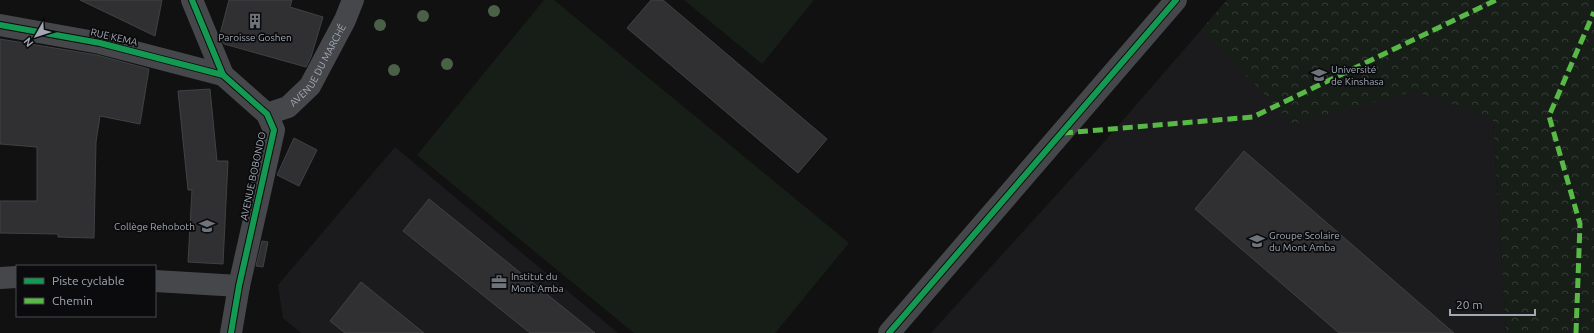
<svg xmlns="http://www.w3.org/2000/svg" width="1594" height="333" viewBox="0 0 1594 333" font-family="Ubuntu,sans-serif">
<defs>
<pattern id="forest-crowns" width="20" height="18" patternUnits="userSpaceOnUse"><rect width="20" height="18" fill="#171e17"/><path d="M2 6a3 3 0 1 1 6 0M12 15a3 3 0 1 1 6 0" fill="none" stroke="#353c36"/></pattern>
</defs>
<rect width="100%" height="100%" fill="#111"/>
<g fill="#1b1b1d">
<path d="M1227,0H1594L1490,71L1506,333H931L1097,150Z"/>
<path d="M395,147L618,333H301L283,318L278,285Z"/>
</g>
<g fill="#171e17">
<path d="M544,0H554L849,243L775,333H634L417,155Z"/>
<path d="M684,0H814L762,64Z"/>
</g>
<path fill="url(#forest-crowns)" d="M1227,0H1594V333H1506L1493,119L1415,91L1293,124L1202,29Z"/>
<g fill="#303032" stroke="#3f4245">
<path d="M80,0H162L155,36Z"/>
<path d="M229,0H292L290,7L323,17L311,57L306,67L224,44L220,34Z"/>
<path d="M651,0H663L827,139L798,173L627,28Z"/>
<path d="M0,39L97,55L149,69L140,124L100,116L96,142L94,238L58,237V234L0,233V201H37V147L0,144Z"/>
<path d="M210,89L217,161H228L223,264L188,262L192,190H188L178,91Z"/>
<path d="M294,138L317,150L299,186L277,175Z"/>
<path d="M1244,151L1454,333H1339L1195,209Z"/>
<path d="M429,199L595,333H530L403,231Z"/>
<path d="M262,241L268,242L263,267L256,266Z"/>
<path d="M361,282L424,333H345L330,321Z"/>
</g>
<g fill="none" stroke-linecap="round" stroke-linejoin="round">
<g stroke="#45474a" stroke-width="22">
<path d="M192,0L223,75L267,114L274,130L239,286L231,333"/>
<path d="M0,25L100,43L223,75"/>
<path id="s1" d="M267,114L288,107L310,86L345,20L353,0"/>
<path d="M0,278L17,277"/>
<path d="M155,281L239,286"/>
<path d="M889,333L1176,0"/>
</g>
<g stroke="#58b947" stroke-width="5" stroke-dasharray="10 5" stroke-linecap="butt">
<path d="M1063,133L1253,117L1496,0"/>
<path d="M1576,333L1580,224L1549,116L1594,12"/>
</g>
<defs>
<g id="cycleway">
<path d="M192,0L223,75L267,114L274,130L239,286L231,333"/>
<path d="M0,25L100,43L223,75"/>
<path d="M889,333L1176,0"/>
</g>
</defs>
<use href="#cycleway" stroke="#0b0b0d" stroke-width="8"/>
<use href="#cycleway" stroke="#139951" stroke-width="6"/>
</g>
<g fill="#4a6147">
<circle cx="494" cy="11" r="6"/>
<circle cx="423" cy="16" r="6"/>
<circle cx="380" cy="25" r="6"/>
<circle cx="447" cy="64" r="6"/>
<circle cx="394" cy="70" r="6"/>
</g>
<defs>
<symbol id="building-bare" viewBox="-9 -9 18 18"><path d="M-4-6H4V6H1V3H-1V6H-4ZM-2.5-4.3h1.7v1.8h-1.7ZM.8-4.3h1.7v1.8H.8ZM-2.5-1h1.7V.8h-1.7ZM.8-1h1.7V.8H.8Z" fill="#6e747b" stroke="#0b0b0d" stroke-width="2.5" paint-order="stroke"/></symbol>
<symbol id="university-bare" viewBox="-9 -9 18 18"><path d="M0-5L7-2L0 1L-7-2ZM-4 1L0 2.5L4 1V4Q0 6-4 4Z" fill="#6e747b" stroke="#0b0b0d" stroke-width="2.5" paint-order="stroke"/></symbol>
<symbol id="school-bare" viewBox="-9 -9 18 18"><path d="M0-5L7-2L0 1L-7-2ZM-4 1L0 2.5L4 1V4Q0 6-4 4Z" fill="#6e747b" stroke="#0b0b0d" stroke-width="2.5" paint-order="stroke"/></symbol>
<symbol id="office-bare" viewBox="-9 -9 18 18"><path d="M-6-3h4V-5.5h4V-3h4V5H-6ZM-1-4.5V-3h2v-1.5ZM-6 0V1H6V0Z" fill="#6e747b" stroke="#0b0b0d" stroke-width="2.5" paint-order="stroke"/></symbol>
</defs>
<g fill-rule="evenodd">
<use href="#building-bare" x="244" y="10" width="22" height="22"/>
<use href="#university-bare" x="1308" y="64" width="22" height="22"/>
<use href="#school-bare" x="196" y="215" width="22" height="22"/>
<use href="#school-bare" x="1246" y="230" width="22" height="22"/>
<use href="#office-bare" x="488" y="271" width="22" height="22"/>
</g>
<g text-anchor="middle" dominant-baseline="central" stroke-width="3.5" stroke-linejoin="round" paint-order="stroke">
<g font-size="10" fill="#a0a9b4" stroke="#0b0b0d">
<text transform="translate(114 37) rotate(13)">RUE KEMA</text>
<text stroke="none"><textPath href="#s1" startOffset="74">AVENUE DU MARCHÉ</textPath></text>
<text transform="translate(253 176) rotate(-78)">AVENUE BOBONDO</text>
</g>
<g font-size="10" fill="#a0a9b4" stroke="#0b0b0d" text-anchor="start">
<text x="255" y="37" text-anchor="middle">Paroisse Goshen</text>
<text x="1331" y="69">Université<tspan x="1331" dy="12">de Kinshasa</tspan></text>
<text x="195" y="226" text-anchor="end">Collège Rehoboth</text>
<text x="1269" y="235">Groupe Scolaire<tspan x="1269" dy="12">du Mont Amba</tspan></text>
<text x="511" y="276">Institut du<tspan x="511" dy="12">Mont Amba</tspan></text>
</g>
</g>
<rect x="16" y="265" width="140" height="52" fill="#0b0b0d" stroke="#474a50"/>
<rect x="24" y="278" width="20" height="6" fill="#139951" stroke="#474a50"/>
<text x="52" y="285" font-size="12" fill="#a0a9b4">Piste cyclable</text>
<rect x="24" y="298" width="20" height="6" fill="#58b947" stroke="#474a50"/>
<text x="52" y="305" font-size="12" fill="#a0a9b4">Chemin</text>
<g transform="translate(36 36) rotate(231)" stroke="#0b0b0d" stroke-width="3" paint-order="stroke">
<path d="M0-3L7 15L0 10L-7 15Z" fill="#a0a9b4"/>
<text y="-6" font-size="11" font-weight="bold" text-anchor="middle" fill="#a0a9b4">N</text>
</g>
<path d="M1450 309v6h85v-6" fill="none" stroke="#a0a9b4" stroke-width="2"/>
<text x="1456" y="309" font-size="12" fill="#a0a9b4" stroke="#0b0b0d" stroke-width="3" paint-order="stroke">20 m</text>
</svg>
